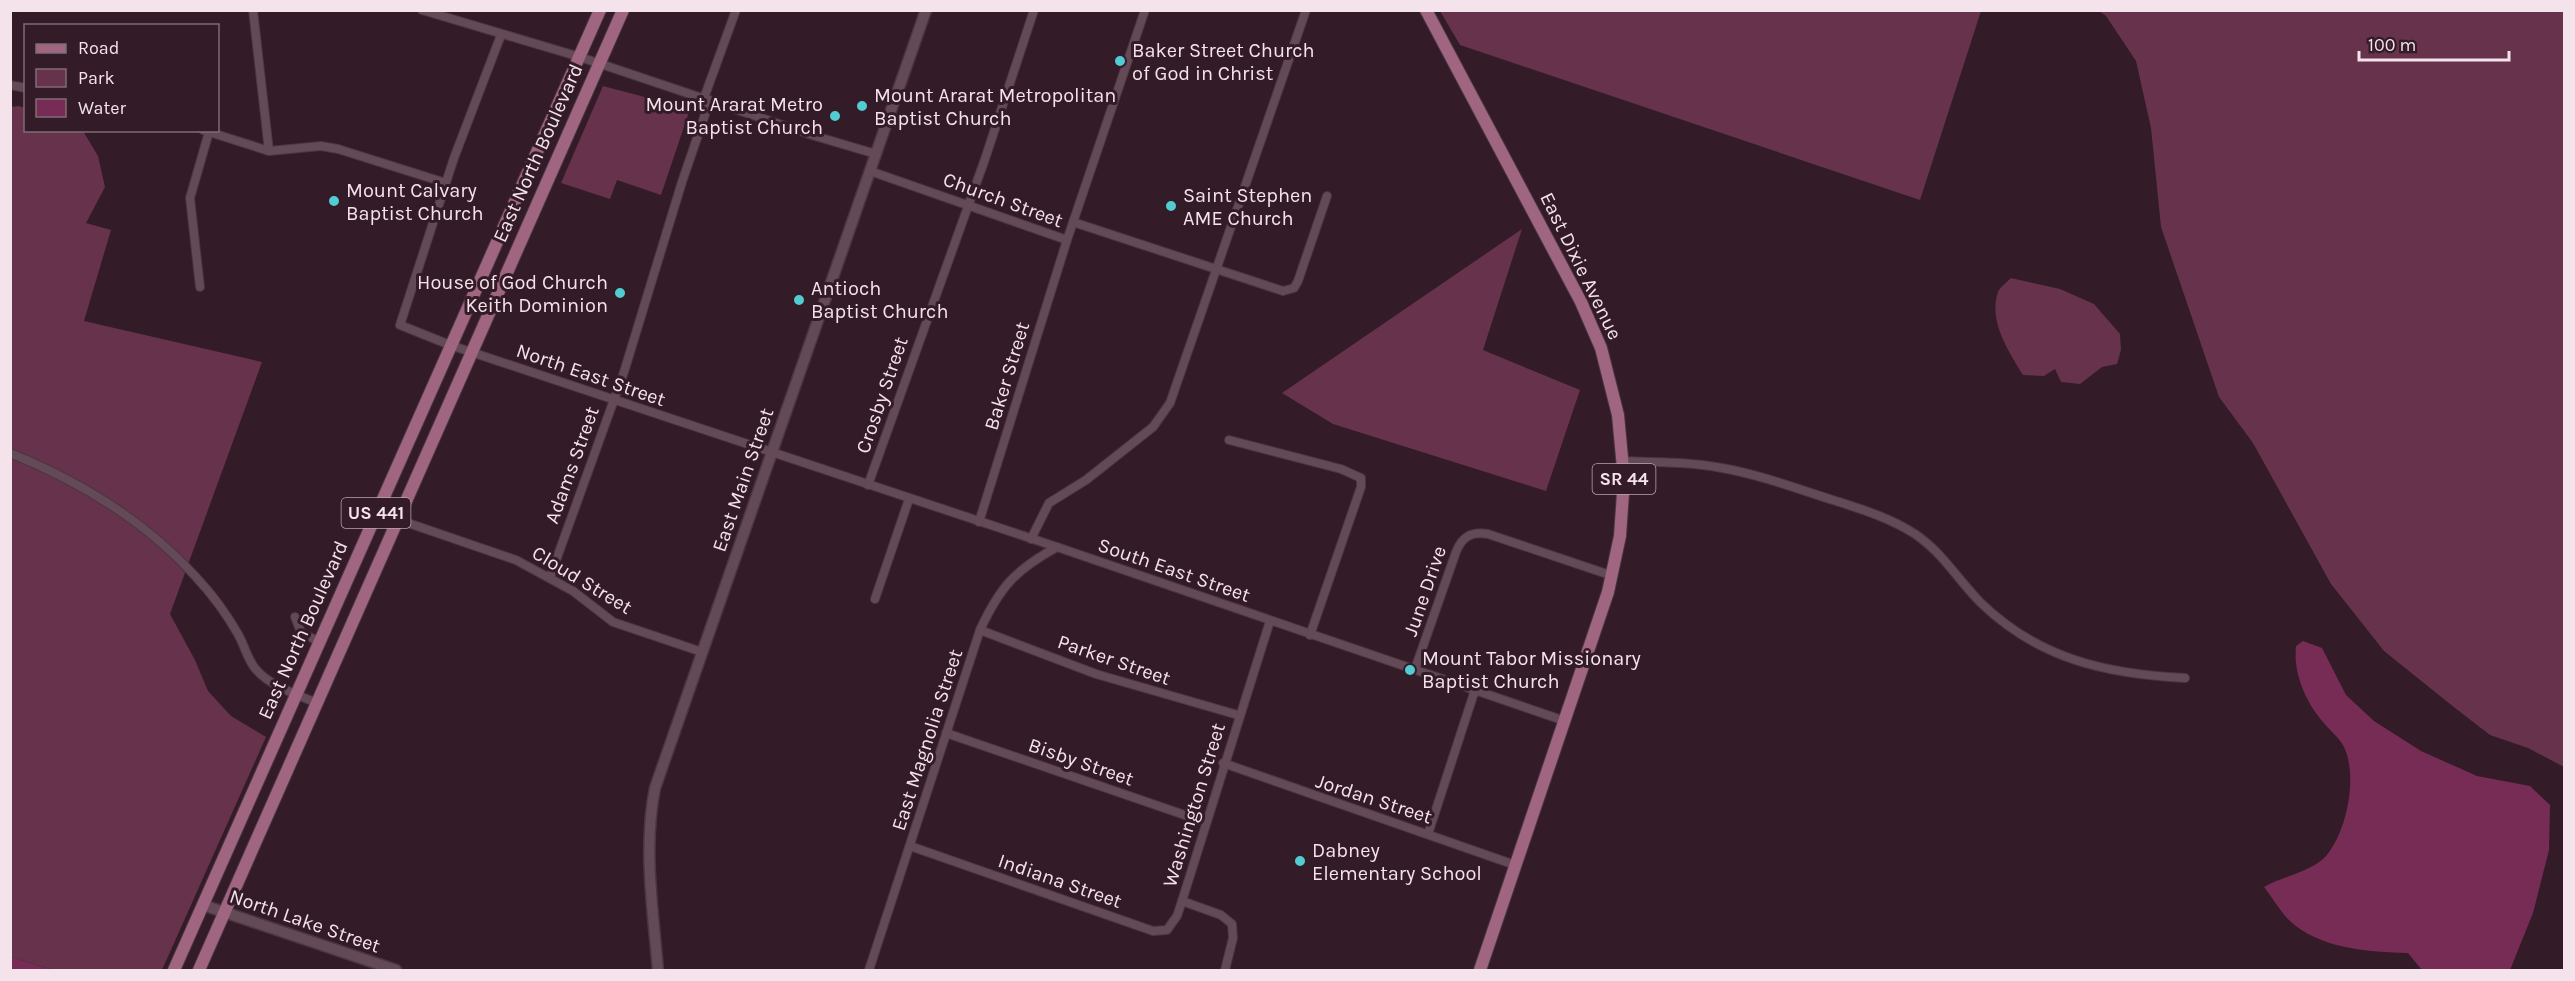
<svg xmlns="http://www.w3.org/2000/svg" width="2575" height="981" viewBox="0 0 2575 981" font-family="Karla,sans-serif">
<rect width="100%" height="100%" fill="#331b27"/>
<g fill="#66324c">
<path d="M1440,11H1981L1920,200L1460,45Z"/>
<path d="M2099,11H2564V767L2528,748L2490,735L2455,708L2384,651L2331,584L2253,443L2219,397L2161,227L2151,128L2136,61L2106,16Z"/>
<path d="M603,86L690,109L661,195L617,180L610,199L561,183Z"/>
<path d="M19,106L25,108L26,130L83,131L98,156L105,187L86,223L111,230L84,321L262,362L170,614L195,660L208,691L231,716L266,737L162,970H53L11,957L10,107Z"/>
<path d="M1522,229L1483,350L1580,390L1546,491L1333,424L1282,393Z"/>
<path d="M2011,278L2060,289L2094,304L2120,334L2121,350L2117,364L2102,367L2080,384L2061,382L2055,369L2044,376L2023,375C2009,352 1988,321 1998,292C2000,287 2007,282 2011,278Z"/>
</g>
<g fill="#772c55">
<path d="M2303,641L2322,648L2346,695L2374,721L2421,751L2477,776L2530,786L2550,805L2549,850L2533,913L2510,970H2422L2408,953C2369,952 2319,949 2289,920C2280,911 2272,897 2264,887C2283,876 2311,872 2326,856C2347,832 2358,776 2344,747C2340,738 2329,730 2323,722C2306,702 2293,674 2296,646Z"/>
<path d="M10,957H11L53,970H11Z"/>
</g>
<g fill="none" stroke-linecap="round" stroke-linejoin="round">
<defs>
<g id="street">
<path d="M253,10L269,151"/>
<path d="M422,10L580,57L815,136L876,154"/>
<path d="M501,35L454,158L400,325L450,345L1057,547L1565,721"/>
<path d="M10,85L26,88"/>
<path d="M704,98L736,10"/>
<path d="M203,130L269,151L321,146L338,149L446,183"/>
<path d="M870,171L1067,240"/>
<path d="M1073,222L1283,291L1294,288L1298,281L1327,196"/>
<path d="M200,287L190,198L209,132"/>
<path d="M1229,440L1341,469L1361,478V487L1310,635"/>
<path d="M10,453C79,481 145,521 195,576C211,593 226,613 238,634C244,645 247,657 254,667C267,685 298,695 317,703"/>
<path d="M1623,461C1656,462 1690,462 1722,468C1761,475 1798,489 1836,501C1864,510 1890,518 1915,534C1943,553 1958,580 1981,603C2039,659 2106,674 2185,678"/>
<path d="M868,485L985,159L1034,10"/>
<path d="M376,512L516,560L573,591L613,622L702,652"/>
<path d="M979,522L1067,240L1145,10"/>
<path d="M1031,539L1049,503L1086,480L1153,427L1170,403L1306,10"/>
<path d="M550,577L624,372L682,182L710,100"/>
<path d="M875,599L909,499"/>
<path d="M295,617L301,632L319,642"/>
<path d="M980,630L1096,674L1238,715"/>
<path d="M1415,669L1456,552C1462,537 1471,531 1488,534L1613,576"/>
<path d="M946,733L1205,822"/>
<path d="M1223,763L1515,865"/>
<path d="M1428,834L1475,690"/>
<path d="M910,846L1153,931L1167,930L1177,916L1182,901L1270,621"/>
<path d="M1182,901L1221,915L1232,924L1233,938L1225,970"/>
<path d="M869,970L980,630C1000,587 1015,570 1057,547"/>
</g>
<g id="secondary">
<path d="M203,905L396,970"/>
<path d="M658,970C653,910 643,848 655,788L926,10"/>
</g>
<g id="primary">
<path d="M1426,10L1581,302L1601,348L1618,415L1624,479L1620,536L1608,592L1480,970"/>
<path d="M174,970L600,10"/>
<path d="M199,970L623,10"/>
</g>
</defs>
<use href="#street" stroke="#4a3640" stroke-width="10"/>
<use href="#secondary" stroke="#4a3640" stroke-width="13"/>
<use href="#primary" stroke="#4a3640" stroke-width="14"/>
<use href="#street" stroke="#644956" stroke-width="8"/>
<use href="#secondary" stroke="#644956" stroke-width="10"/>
<use href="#primary" stroke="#9f6581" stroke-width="12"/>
</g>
<g fill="#51ccd2" stroke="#331b27" stroke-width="2">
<circle cx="1120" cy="61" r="6"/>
<circle cx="862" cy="106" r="6"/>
<circle cx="835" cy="116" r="6"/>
<circle cx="334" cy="201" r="6"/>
<circle cx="1171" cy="206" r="6"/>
<circle cx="620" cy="293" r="6"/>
<circle cx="799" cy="300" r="6"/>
<circle cx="1410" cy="670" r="6"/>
<circle cx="1300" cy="861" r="6"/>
</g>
<g text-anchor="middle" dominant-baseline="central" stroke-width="6" stroke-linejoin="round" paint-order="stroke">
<g fill="#331b27" stroke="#bba7b0" stroke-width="1.5">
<rect x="1592.5" y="464" width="63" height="30" rx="4.5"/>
<rect x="341.5" y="498" width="69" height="30" rx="4.5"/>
</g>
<g font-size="18" font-weight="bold" fill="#f5e3eb">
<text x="1624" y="479">SR 44</text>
<text x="376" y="513">US 441</text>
</g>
<g font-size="20" fill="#f5e3eb" stroke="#331b27" text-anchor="start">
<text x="1132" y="50">Baker Street Church<tspan x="1132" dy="23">of God in Christ</tspan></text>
<text x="874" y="95">Mount Ararat Metropolitan<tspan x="874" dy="23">Baptist Church</tspan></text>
<text x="823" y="104" text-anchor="end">Mount Ararat Metro<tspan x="823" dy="23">Baptist Church</tspan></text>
<text x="346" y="190">Mount Calvary<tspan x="346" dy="23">Baptist Church</tspan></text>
<text x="1183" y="195">Saint Stephen<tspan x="1183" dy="23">AME Church</tspan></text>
<text x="608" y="282" text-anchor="end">House of God Church<tspan x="608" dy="23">Keith Dominion</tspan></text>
<text x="811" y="288">Antioch<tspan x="811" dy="23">Baptist Church</tspan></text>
<text x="1422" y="658">Mount Tabor Missionary<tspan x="1422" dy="23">Baptist Church</tspan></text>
<text x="1312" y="850">Dabney<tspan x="1312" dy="23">Elementary School</tspan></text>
</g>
<g font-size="20" fill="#f5e3eb" stroke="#331b27">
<text transform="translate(538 153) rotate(-66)">East North Boulevard</text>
<text transform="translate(1003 200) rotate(20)">Church Street</text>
<text transform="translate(1581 266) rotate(64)">East Dixie Avenue</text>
<text transform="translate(591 375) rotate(19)">North East Street</text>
<text transform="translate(1007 376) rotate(-73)">Baker Street</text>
<text transform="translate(882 395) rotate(-71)">Crosby Street</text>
<text transform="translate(572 465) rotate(-70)">Adams Street</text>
<text transform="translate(743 480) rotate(-71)">East Main Street</text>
<text transform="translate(1174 570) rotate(19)">South East Street</text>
<text transform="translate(582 580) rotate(31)">Cloud Street</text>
<text transform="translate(1425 591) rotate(-71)">June Drive</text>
<text transform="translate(303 630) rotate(-66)">East North Boulevard</text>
<text transform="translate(1114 660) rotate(19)">Parker Street</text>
<text transform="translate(927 740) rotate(-72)">East Magnolia Street</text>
<text transform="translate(1081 762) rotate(19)">Bisby Street</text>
<text transform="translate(1374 799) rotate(18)">Jordan Street</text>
<text transform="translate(1194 805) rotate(-73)">Washington Street</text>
<text transform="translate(1060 881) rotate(19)">Indiana Street</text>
<text transform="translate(305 921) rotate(19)">North Lake Street</text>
</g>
</g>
<rect width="2575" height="981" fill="none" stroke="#f5e3eb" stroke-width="24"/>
<rect x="24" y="24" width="195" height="108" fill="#331b27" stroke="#816b75" stroke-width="1.5"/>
<rect x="36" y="44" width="30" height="9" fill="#9f6581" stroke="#816b75" stroke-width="1.5"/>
<text x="78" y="54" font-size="18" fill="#f5e3eb">Road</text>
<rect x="36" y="69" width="30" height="18" fill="#66324c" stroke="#816b75" stroke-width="1.5"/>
<text x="78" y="84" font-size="18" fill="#f5e3eb">Park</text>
<rect x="36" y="99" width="30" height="18" fill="#772c55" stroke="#816b75" stroke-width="1.5"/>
<text x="78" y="114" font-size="18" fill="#f5e3eb">Water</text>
<path d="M2359 51v9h150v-9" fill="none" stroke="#f5e3eb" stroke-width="3"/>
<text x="2368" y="51" font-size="18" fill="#f5e3eb" stroke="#331b27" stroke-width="4.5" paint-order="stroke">100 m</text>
</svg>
